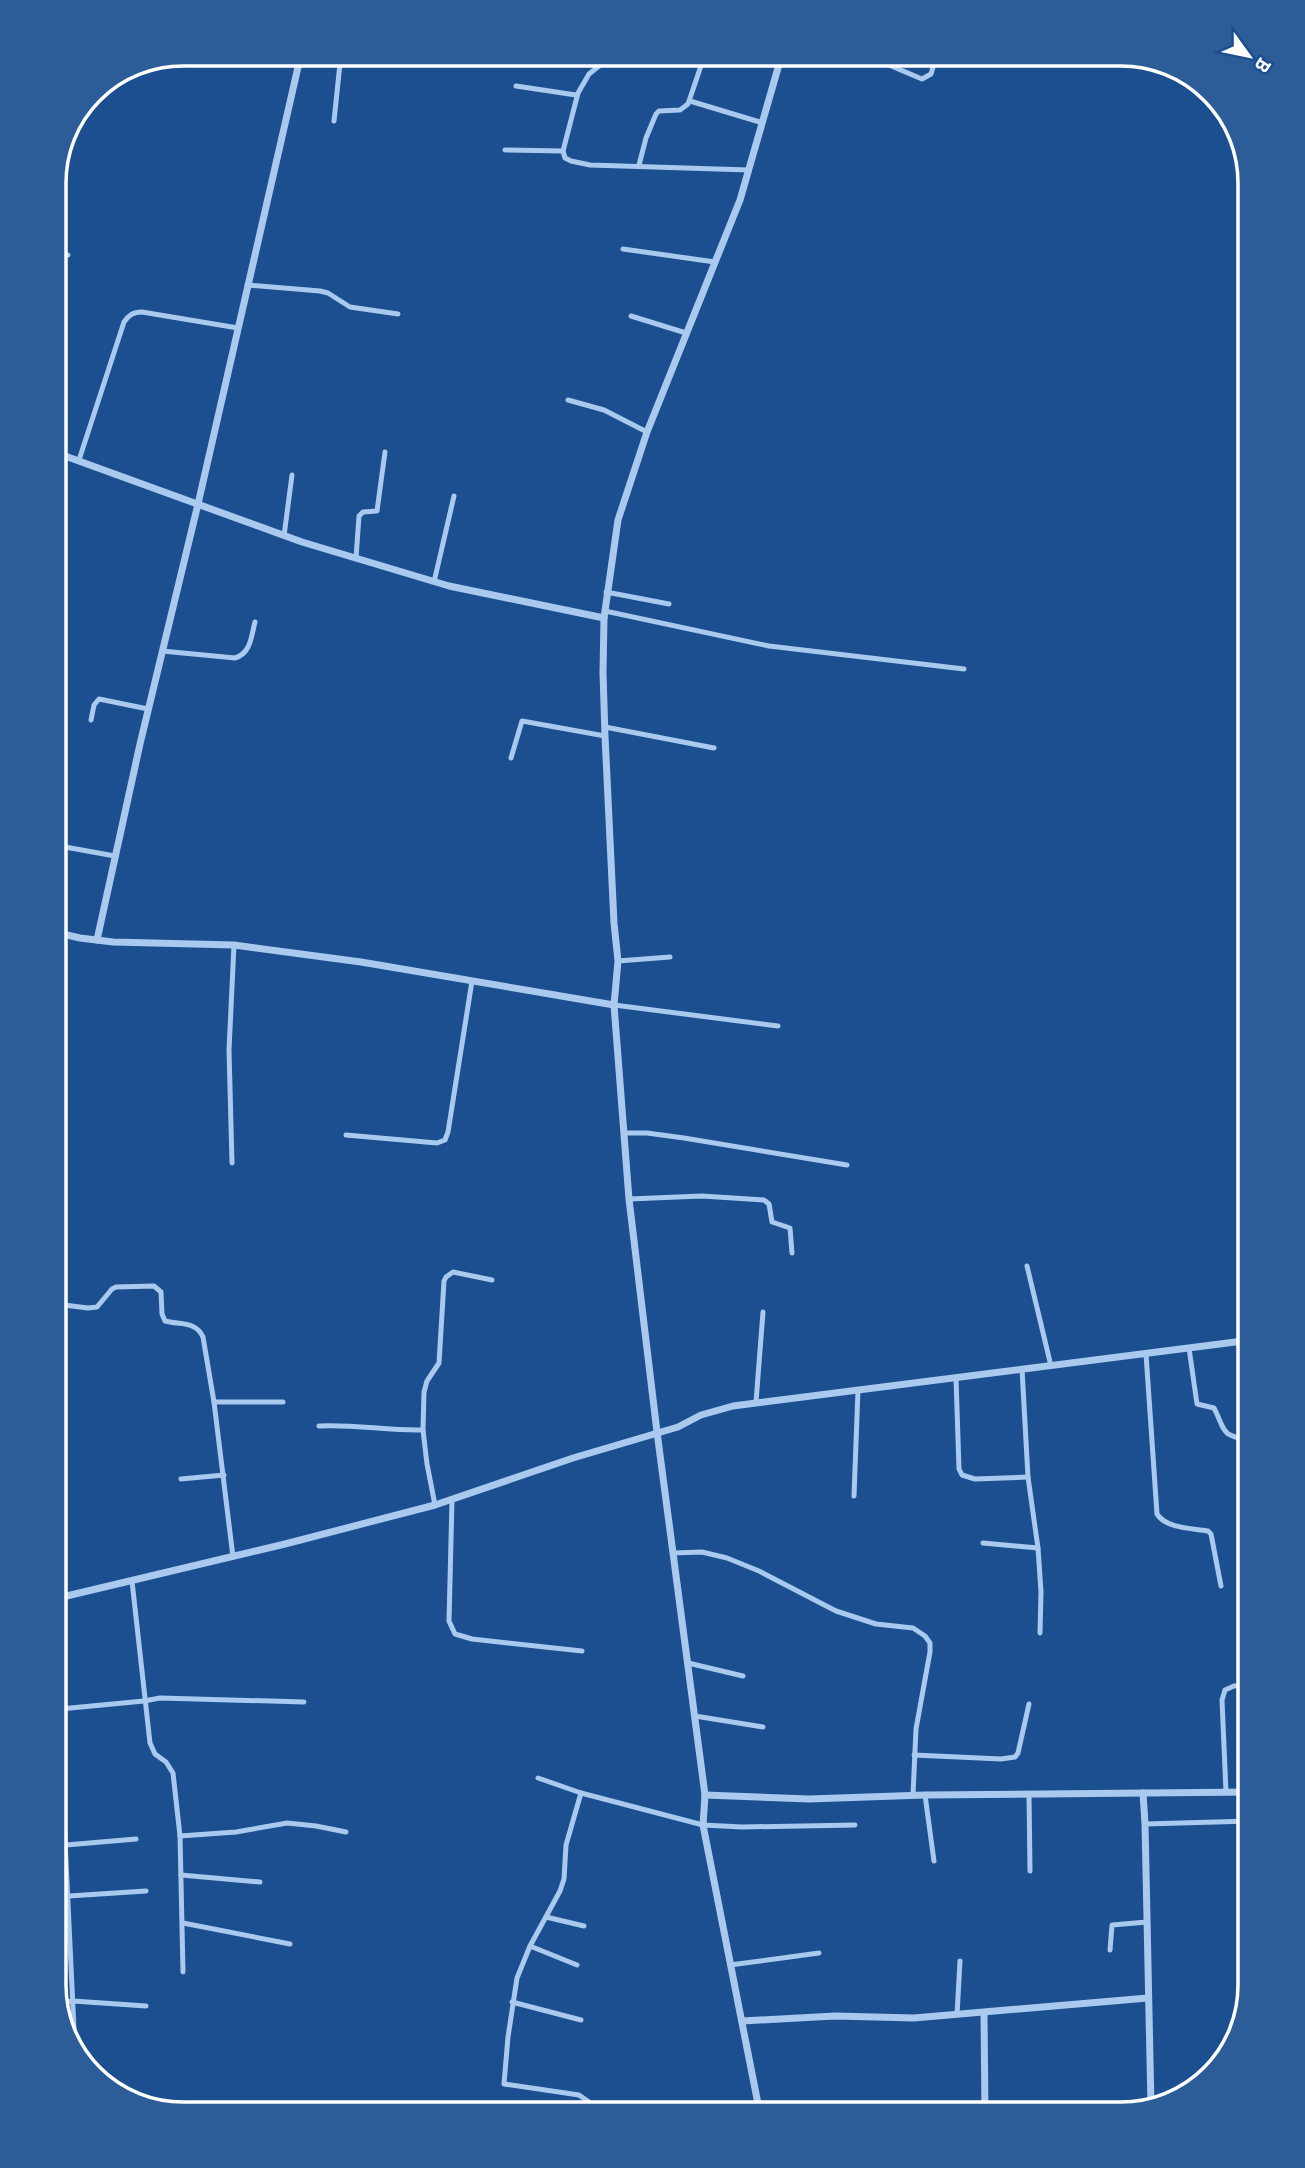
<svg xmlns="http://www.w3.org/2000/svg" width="1305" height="2168" viewBox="0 0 1305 2168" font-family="'Space Grotesk',sans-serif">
<rect width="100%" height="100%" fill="#1b4f8f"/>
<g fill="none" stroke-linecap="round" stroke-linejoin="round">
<g stroke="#a9c9ee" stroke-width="5">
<path d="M614,54L589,74L578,93L563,151L565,158L571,161L590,165L749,170"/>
<path d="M863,54L922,79L931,74L937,54"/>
<path d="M516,86L576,95"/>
<path d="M690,101L763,123"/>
<path d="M334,121L341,54"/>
<path d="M505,150L563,151"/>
<path d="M639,165L646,138L656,114L659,111L680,110L688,104L705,54"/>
<path d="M623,249L715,262"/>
<path d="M54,254L68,255"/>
<path d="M247,285L320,291L328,293L350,307L398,314"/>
<path d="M631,316L686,333"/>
<path d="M568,400L604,410L647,432"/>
<path d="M79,460L124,322C129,315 133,312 142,312L238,328"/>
<path d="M284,536L292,475"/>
<path d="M356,558L359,516L363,512L377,511L385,452"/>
<path d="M434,582L454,496"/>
<path d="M606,592L669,604"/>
<path d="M605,611L769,646L964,669"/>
<path d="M162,651L235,658C251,653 251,637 255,622"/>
<path d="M91,720L94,705L99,699L148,709"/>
<path d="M605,727L714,748"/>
<path d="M511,758L522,721L605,736"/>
<path d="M54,845L115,856"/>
<path d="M618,961L670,957"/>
<path d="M614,1005L778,1026"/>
<path d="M624,1133H647L684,1138L847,1165"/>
<path d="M346,1135L437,1143L445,1140L448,1132L472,981"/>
<path d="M232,1163L229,1050L234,945"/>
<path d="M629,1199L702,1196L764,1200L769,1204L772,1222L790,1228L792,1253"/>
<path d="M1027,1266L1051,1366"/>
<path d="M64,1305L88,1308L97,1307L112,1289L116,1287L154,1286L161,1292L162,1314L165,1321C180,1325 196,1321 203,1337L214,1402L233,1557"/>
<path d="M1189,1348L1197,1404L1214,1408C1225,1429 1220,1436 1247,1439"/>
<path d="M1146,1354L1157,1514C1167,1529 1191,1528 1208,1531L1211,1534L1221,1586"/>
<path d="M1022,1369L1028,1477L1038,1548L1041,1592L1040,1633"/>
<path d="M956,1378L959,1469L962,1475L975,1479L1028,1477"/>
<path d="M214,1402H283"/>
<path d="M756,1402L763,1312"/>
<path d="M319,1426C354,1424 388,1431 423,1430"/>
<path d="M181,1479L224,1475"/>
<path d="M854,1496L858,1390"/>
<path d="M452,1500L449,1621L455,1634L472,1639L582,1651"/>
<path d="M435,1505L427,1464L423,1430L424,1392L427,1381L439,1363L444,1281L446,1277L453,1272L492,1280"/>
<path d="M983,1543L1038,1548"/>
<path d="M673,1553L702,1552L727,1558L759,1571L836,1611L876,1624L913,1628L925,1636L930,1643V1652L916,1729L913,1795"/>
<path d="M132,1581L150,1743L155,1754L166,1762L173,1773L180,1836L183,1972"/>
<path d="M54,1609L75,2050"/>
<path d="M688,1663L743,1676"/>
<path d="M60,1709L144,1701L160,1698L304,1702"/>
<path d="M695,1716L763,1727"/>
<path d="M914,1755L1001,1759L1015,1757L1018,1753L1029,1704"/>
<path d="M538,1778L581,1793"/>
<path d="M1226,1792L1222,1700L1225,1690L1234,1686L1251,1685"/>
<path d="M1029,1794L1030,1871"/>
<path d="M925,1795L934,1861"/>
<path d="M1145,1824L1251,1821"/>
<path d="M180,1836L236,1832L287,1823L316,1826L346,1832"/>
<path d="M66,1845L136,1839"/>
<path d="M181,1875L260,1882"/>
<path d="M69,1896L146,1891"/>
<path d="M546,1917L584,1926"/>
<path d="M183,1923L290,1944"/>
<path d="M530,1946L577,1965"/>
<path d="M1110,1950L1112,1925L1147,1922"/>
<path d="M730,1965L819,1953"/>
<path d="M512,2002L581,2020"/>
<path d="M59,2003L73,2001L146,2006"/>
<path d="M957,2015L960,1961"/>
<path d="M1151,2100L1174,2101"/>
<path d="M594,2114L589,2102L579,2095L504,2084L508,2037L517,1978L530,1946L560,1891L564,1879L566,1845L581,1793L703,1825L742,1827L855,1825"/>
</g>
<g stroke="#a9c9ee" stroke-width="7">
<path d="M54,452L302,542L449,586L604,618"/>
<path d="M54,932L80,938L113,942L234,945L361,962L614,1005"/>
<path d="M97,940L140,744L198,504L301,54"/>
<path d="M54,1599L285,1544L435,1505L573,1458L678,1427L701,1415L733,1406L1251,1340"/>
<path d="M1143,1793L1145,1824L1151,2107"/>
<path d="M705,1795L809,1799L925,1795L1251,1792"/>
<path d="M984,2013L985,2114"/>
<path d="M742,2021L835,2016L914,2018L1148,1998"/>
<path d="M760,2114L703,1825L705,1795L657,1432L629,1199L614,1005L618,961L614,923L605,736L603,673L604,618L618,520L647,432L740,200L782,54"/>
</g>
</g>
<path d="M0 0H1305V2168H0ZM183 66H1121A117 117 0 0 1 1238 183V1985A117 117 0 0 1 1121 2102H183A117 117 0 0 1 66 1985V183A117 117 0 0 1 183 66Z" fill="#2d5d98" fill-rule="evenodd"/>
<path fill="none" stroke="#fff" stroke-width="3.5" d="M183 66H1121A117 117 0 0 1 1238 183V1985A117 117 0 0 1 1121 2102H183A117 117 0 0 1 66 1985V183A117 117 0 0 1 183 66Z"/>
<g transform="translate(1249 56) rotate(123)" stroke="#1b4f8f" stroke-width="5" paint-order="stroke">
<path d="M0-5L12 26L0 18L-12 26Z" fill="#ffffff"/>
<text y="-10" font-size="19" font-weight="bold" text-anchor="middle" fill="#ffffff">B</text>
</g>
</svg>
